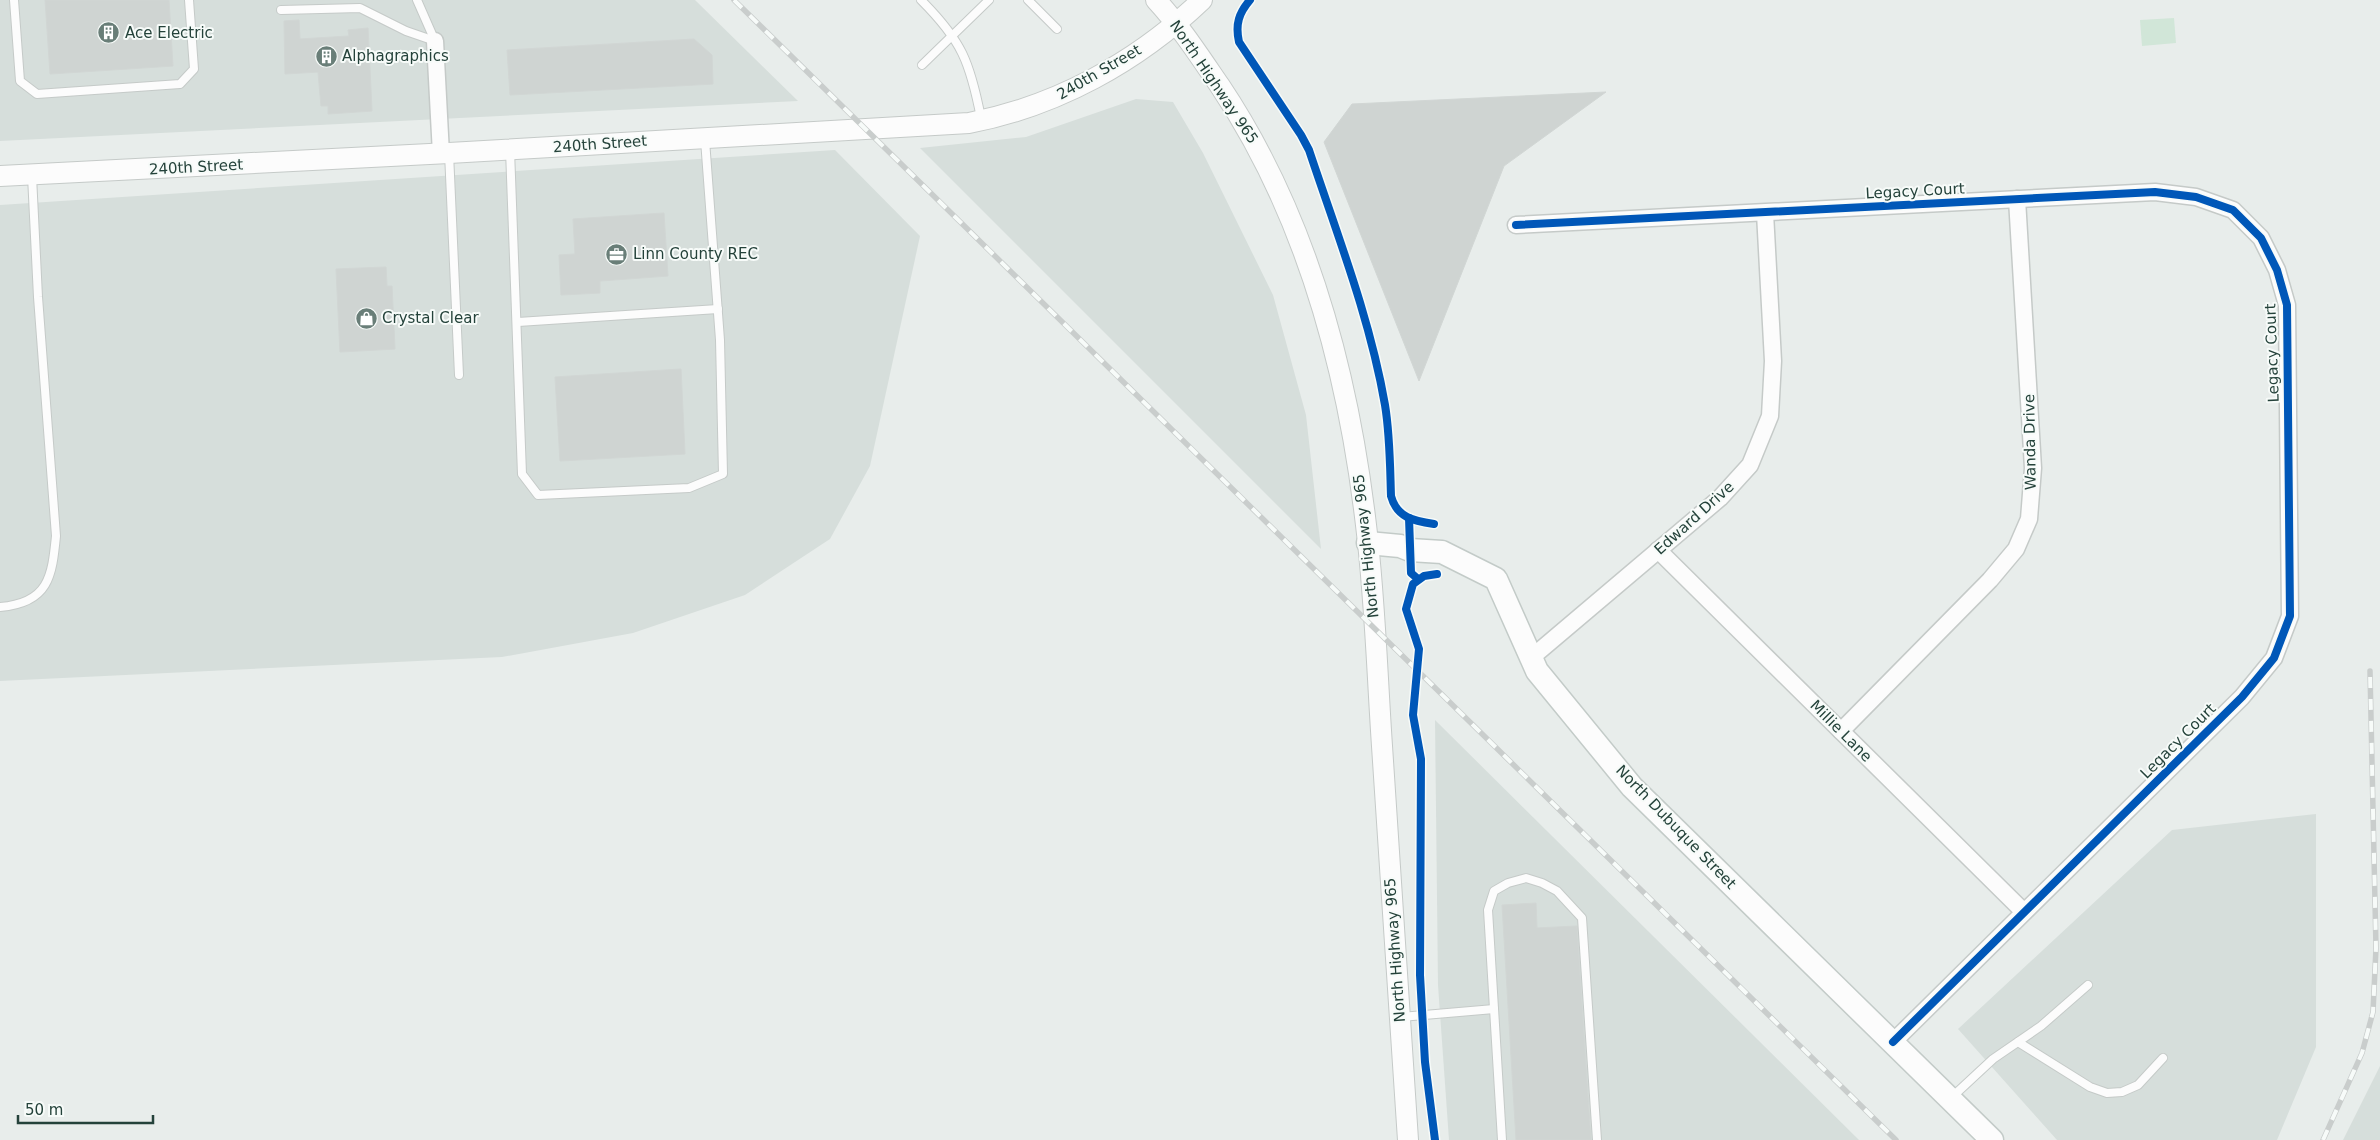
<svg xmlns="http://www.w3.org/2000/svg" width="2380" height="1140" viewBox="0 0 2380 1140" font-family="'DejaVu Sans',sans-serif">
<rect width="100%" height="100%" fill="#e8edeb"/>
<g fill="#d6dedb">
<path d="M0,0H695L798,101L0,141Z"/>
<path d="M1136,99L1173,102L1203,153L1273,295L1306,415L1321,549L920,148L1026,137Z"/>
<path d="M835,150L920,236L870,466L830,539L745,595L633,633L502,657L0,681V205Z"/>
<path d="M1435,720L1859,1140H1449L1438,985Z"/>
<path d="M2316,814V1047L2277,1140H2057L1958,1029L2172,830Z"/>
<path d="M2380,1066V1140H2343Z"/>
</g>
<path fill="#d1e6d8" d="M2174,18L2176,43L2142,46L2140,20Z"/>
<g fill="#cfd4d2" stroke="#d1d6d4">
<path d="M45,0H169L173,66L50,74Z"/>
<path d="M299,20L300,39L349,36L348,30L368,28L372,111L328,114V106H321L318,72L285,74L284,21Z"/>
<path d="M694,39L712,55L713,84L510,95L507,50Z"/>
<path d="M1606,92L1504,166L1419,381L1324,142L1352,104Z"/>
<path d="M664,213L668,276L600,281V293L561,295L559,255L575,254L573,219Z"/>
<path d="M386,267L387,286H392L395,349L340,352L336,269Z"/>
<path d="M681,369L685,454L560,461L555,377Z"/>
<path d="M1536,903L1537,928L1577,926L1591,1140H1516L1502,905Z"/>
</g>
<g fill="none" stroke-linecap="round" stroke-linejoin="round">
<defs>
<g id="service">
<path d="M14,0L20,81L37,94L180,84L194,69L189,0"/>
<path d="M417,0L435,41"/>
<path d="M921,0C962,41 970,62 981,118"/>
<path d="M1028,0L1057,29"/>
<path d="M281,10L360,8L406,31L435,41"/>
<path d="M922,65L989,0"/>
<path d="M510,150L522,474L538,495L689,488L723,474L720,340L705,140"/>
<path d="M449,153L459,375"/>
<path d="M518,322L718,309"/>
<path d="M0,607C49,603 52,576 56,536L38,297L32,176"/>
<path d="M1401,1017L1494,1009"/>
<path d="M2018,1042L2090,1087L2107,1093L2122,1092L2138,1085L2163,1058"/>
<path d="M1951,1098L1993,1059L2041,1026L2088,985"/>
<path d="M1502,1140L1488,910L1494,891L1508,883L1526,878L1542,883L1557,891L1582,918L1597,1140"/>
</g>
<g id="minor">
<path d="M435,41L441,154"/>
<path d="M1516,225L2155,192L2196,197L2233,210L2261,238L2277,270L2287,305L2290,616L2274,658L2242,697L1893,1042"/>
<path d="M1658,550L2024,912"/>
<path d="M1531,658L1720,498L1750,465L1770,416L1773,361L1765,213"/>
<path d="M1841,731L1990,580L2016,549L2029,519L2033,468L2017,199"/>
</g>
<g id="tertiary">
<path d="M1156,0C1180,26 1200,57 1220,86C1307,216 1348,371 1366,525C1375,598 1377,672 1382,746C1391,877 1399,1009 1408,1140"/>
<path d="M0,176L449,153L969,123C1057,106 1137,62 1202,0"/>
</g>
<path id="secondary" d="M1368,543L1400,546L1410,550L1442,552L1496,579L1537,671L1632,787L1992,1140"/>
</defs>
<use href="#service" stroke="#c5cac8" stroke-width="10"/>
<use href="#minor" stroke="#c5cac8" stroke-width="19"/>
<use href="#tertiary" stroke="#c5cac8" stroke-width="22"/>
<use href="#secondary" stroke="#c3cbc8" stroke-width="25"/>
<use href="#service" stroke="#fcfcfc" stroke-width="8"/>
<use href="#minor" stroke="#fcfcfc" stroke-width="16"/>
<use href="#tertiary" stroke="#fcfcfc" stroke-width="20"/>
<use href="#secondary" stroke="#fcfcfc" stroke-width="22"/>
<defs>
<g id="rail">
<path d="M734,0L1896,1140"/>
<path d="M2323,1140L2362,1053L2373,1012L2376,948L2370,671"/>
</g>
</defs>
<use href="#rail" stroke="#c9cdcc" stroke-width="5.5"/>
<use href="#rail" stroke="#f7fbf9" stroke-width="4" stroke-dasharray="11" stroke-linecap="butt"/>
<defs>
<g id="cycleway">
<path d="M1250,0C1239,13 1235,24 1239,42L1301,135L1309,150C1337,234 1370,318 1385,405C1390,435 1390,466 1391,496C1397,518 1414,521 1434,524"/>
<path d="M1516,225L2155,192L2196,197L2233,210L2261,238L2277,270L2287,305L2290,616L2274,658L2242,697L1893,1042"/>
<path d="M1409,518L1411,573L1418,579"/>
<path d="M1435,1140L1425,1062L1420,975L1421,759L1413,715L1419,649L1406,609L1413,584L1424,576L1437,574"/>
</g>
</defs>
<use href="#cycleway" stroke="#f7fbf9" stroke-width="11"/>
<use href="#cycleway" stroke="#0057b8" stroke-width="8"/>
</g>
<defs>
<symbol id="building-disc" viewBox="-11 -11 22 22"><circle r="9.5" fill="#697e78" stroke="#f7fbf9"/><path d="M-4-6H4V6H1V3H-1V6H-4ZM-2.5-4.3h1.7v1.8h-1.7ZM.8-4.3h1.7v1.8H.8ZM-2.5-1h1.7V.8h-1.7ZM.8-1h1.7V.8H.8Z" fill="#fff"/></symbol>
<symbol id="office-disc" viewBox="-11 -11 22 22"><circle r="9.5" fill="#697e78" stroke="#f7fbf9"/><path d="M-6-3h4V-5.5h4V-3h4V5H-6ZM-1-4.5V-3h2v-1.5ZM-6 0V1H6V0Z" fill="#fff"/></symbol>
<symbol id="shop-disc" viewBox="-11 -11 22 22"><circle r="9.5" fill="#697e78" stroke="#f7fbf9"/><path d="M-5-2.5h2.3a2.7 3.5 0 0 1 5.4 0H5L5.5 6h-11ZM-1.5-2.5h3a1.5 2.3 0 0 0-3 0Z" fill="#fff"/></symbol>
</defs>
<g fill-rule="evenodd">
<use href="#building-disc" x="96" y="20" width="25" height="25"/>
<use href="#building-disc" x="314" y="44" width="25" height="25"/>
<use href="#office-disc" x="604" y="242" width="25" height="25"/>
<use href="#shop-disc" x="354" y="306" width="25" height="25"/>
</g>
<g text-anchor="middle" dominant-baseline="central" stroke-width="4" stroke-linejoin="round" paint-order="stroke">
<g font-size="15" fill="#24423a" stroke="#f7fbf9" text-anchor="start">
<text x="125" y="33">Ace Electric</text>
<text x="342" y="56">Alphagraphics</text>
<text x="633" y="254">Linn County REC</text>
<text x="382" y="318">Crystal Clear</text>
</g>
<g font-size="15" fill="#24423a" stroke="#f7fbf9">
<text transform="translate(1099 72) rotate(-30)">240th Street</text>
<text transform="translate(1214 82) rotate(56)">North Highway 965</text>
<text transform="translate(600 144) rotate(-4)">240th Street</text>
<text transform="translate(196 167) rotate(-3)">240th Street</text>
<text transform="translate(1915 191) rotate(-3)">Legacy Court</text>
<text transform="translate(2272 353) rotate(-92)">Legacy Court</text>
<text transform="translate(2030 442) rotate(-91)">Wanda Drive</text>
<text transform="translate(1694 518) rotate(-42)">Edward Drive</text>
<text transform="translate(1366 546) rotate(-96)">North Highway 965</text>
<text transform="translate(1841 731) rotate(45)">Millie Lane</text>
<text transform="translate(2178 741) rotate(-45)">Legacy Court</text>
<text transform="translate(1676 827) rotate(46)">North Dubuque Street</text>
<text transform="translate(1395 950) rotate(-94)">North Highway 965</text>
</g>
</g>
<path d="M18 1115v8h135v-8" fill="none" stroke="#24423a" stroke-width="2.5"/>
<text x="25" y="1115" font-size="15" fill="#24423a" stroke="#f7fbf9" stroke-width="4" paint-order="stroke">50 m</text>
</svg>
